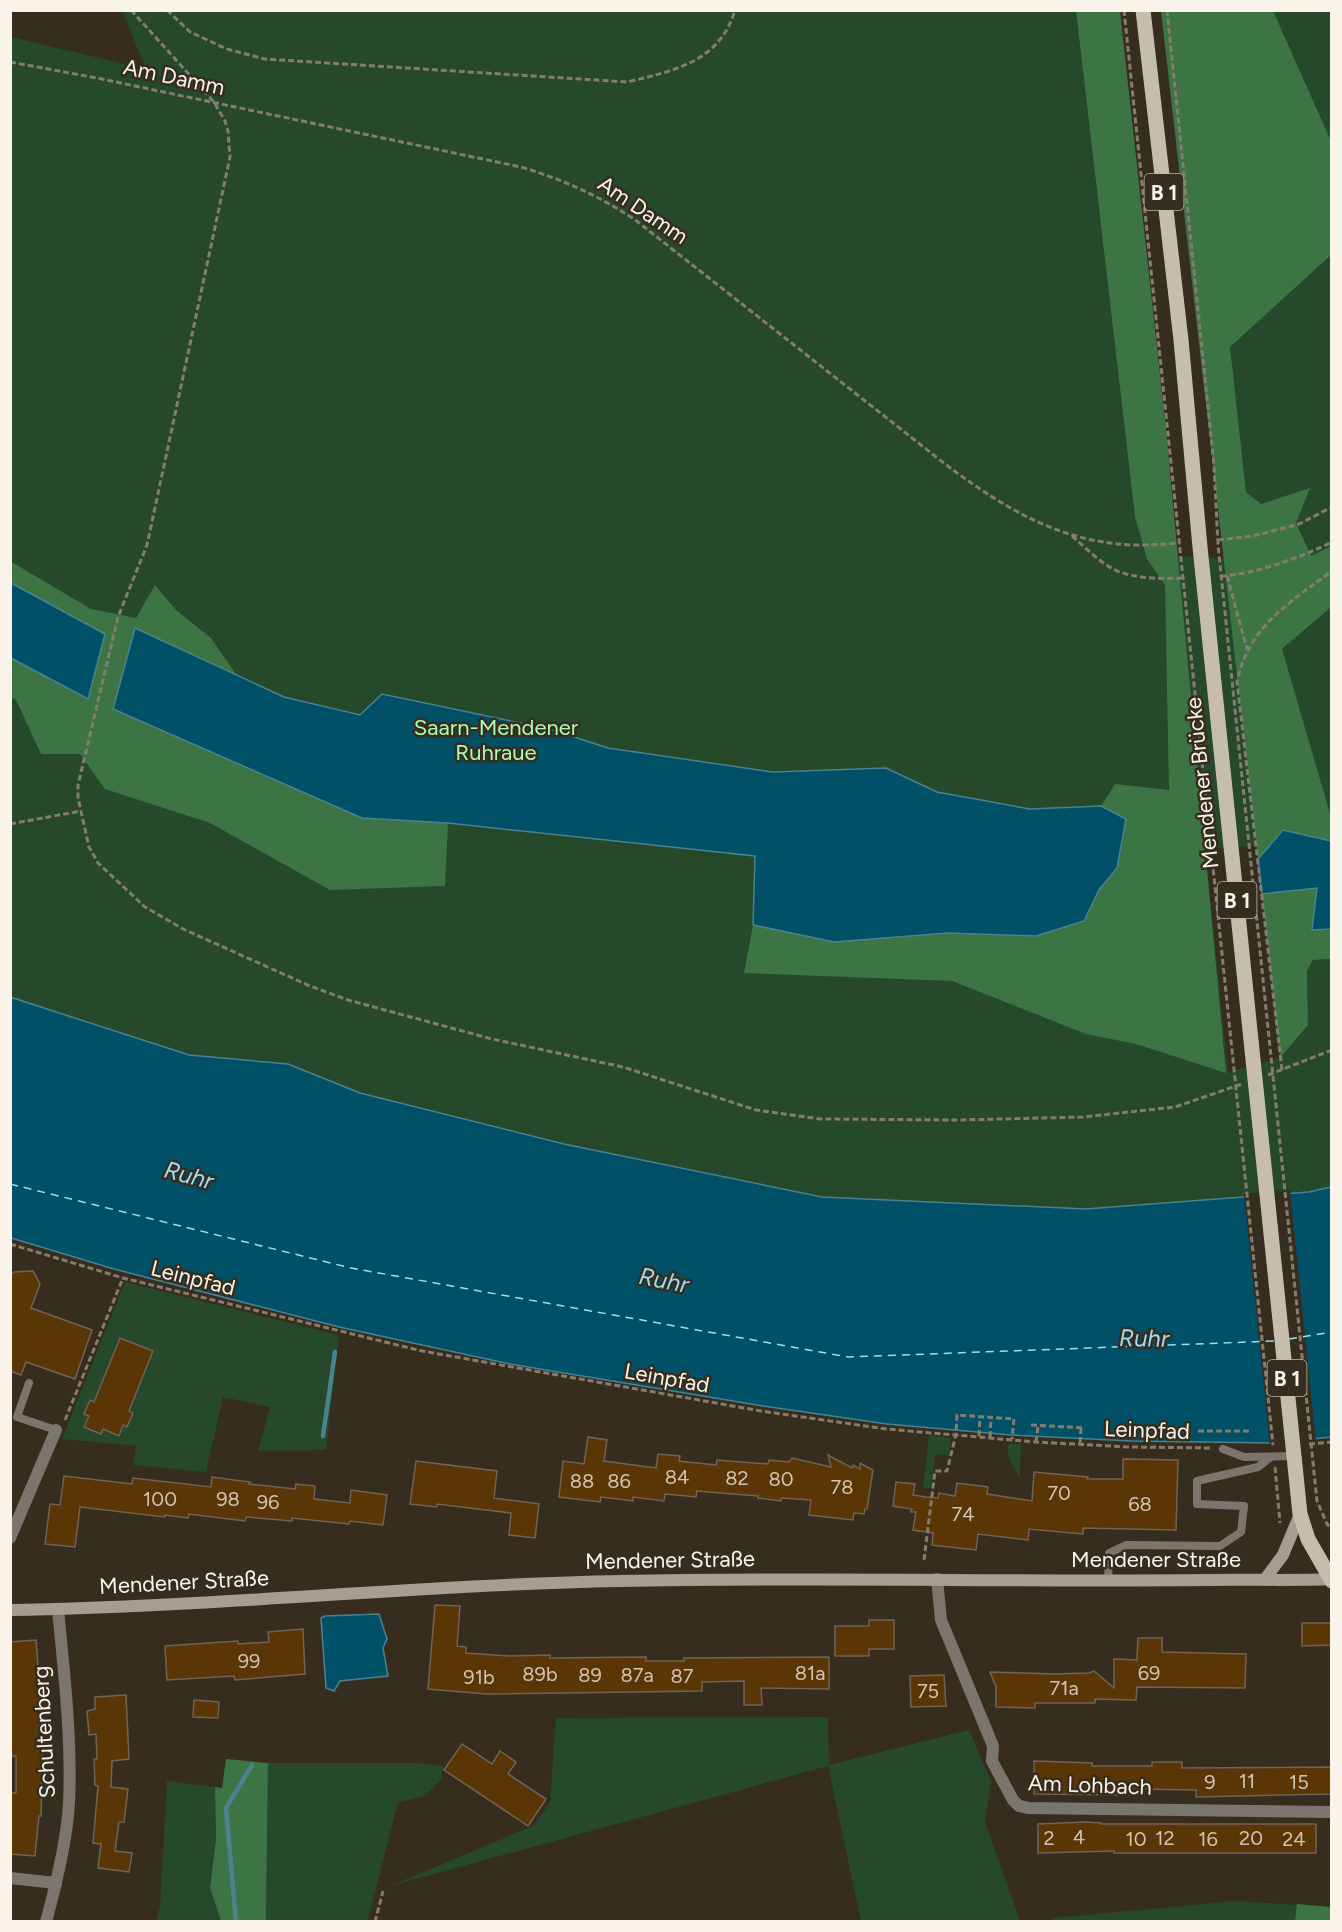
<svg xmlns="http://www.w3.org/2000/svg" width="1342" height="1932" viewBox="0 0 1342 1932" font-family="Figtree,sans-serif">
<rect width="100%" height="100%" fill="#372d1f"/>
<g fill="#25492a">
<path d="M125,11H1076L1135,517L1146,554L1232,559L1171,11H1331V951L1319,952L1266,937L1256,846L1205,849L1228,1072L1280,1058L1308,1025L1307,971L1313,960L1331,959V1187L1309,1192L1257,1344L11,1101V37L146,69L123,13Z"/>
<path d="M125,1282L339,1335L326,1450L258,1451L270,1407L223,1397L206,1472L133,1465L136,1446L62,1439Z"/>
<path d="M929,1435L951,1438L949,1455L935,1454L931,1488H923Z"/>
<path d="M1008,1444H1021L1020,1477C1013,1470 1006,1453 1008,1444Z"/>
<path d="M828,1717L829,1765L969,1730L991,1781L985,1822L1020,1921H861L828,1766L390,1886L533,1826L550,1803L556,1718Z"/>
<path d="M268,1763H417L443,1766L441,1780L425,1796L398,1802L368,1921L266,1922Z"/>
<path d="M167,1781L215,1787L216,1839L210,1888L221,1921L156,1922L160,1906Z"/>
<path d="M1236,1901L1331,1907V1921L1049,1922L1053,1918Z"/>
</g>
<g fill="#3c7444">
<path d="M1076,11H1120L1166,429L1226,1073L1136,1044L1086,1034L952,981L744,973L753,925L834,942L948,933L1036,936L1084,921L1099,890L1117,868L1125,819L1101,806L1115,784L1169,790L1165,585L1147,559L1135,517Z"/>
<path d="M1161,11H1273L1331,141V255L1230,347L1246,492L1261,504L1310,488L1296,523L1311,556L1331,546V607L1282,649L1331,817V841L1283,830L1258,859Z"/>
<path d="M10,561L91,609L136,618L155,585L176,610L211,638L238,677L135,628L362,818L448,823L445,886L330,890L210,823L105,789L80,754H41L16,700L11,697V658L88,699L105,634L11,583Z"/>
<path d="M1318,888L1312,930L1331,929V959L1313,960L1307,971L1308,1025L1280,1058L1262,894Z"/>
<path d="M226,1759L268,1763L266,1921H221L210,1888L216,1839L215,1787L222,1788Z"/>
<path d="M1297,1904L1331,1907V1921H1295Z"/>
</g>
<g fill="#005168" stroke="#4b828f" stroke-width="1.5">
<path d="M11,583L105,634L88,699L11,658Z"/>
<path d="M135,628L284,697L360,715L382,694L549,729L608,748L773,772L886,768L937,792L1030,809L1101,806L1126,819L1117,868L1099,890L1084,921L1036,936L948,933L834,942L753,925L755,856L448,823L362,818L113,709Z"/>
<path d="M1283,830L1331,841V929L1312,930L1317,888L1262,894L1258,859Z"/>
<path d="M10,997L189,1055L288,1064L360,1093L564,1144L822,1197L1086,1209L1309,1192L1331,1187V1437L1272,1443L1131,1441L1011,1435L887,1424L763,1406L510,1364L339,1327L114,1269L11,1238Z"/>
<path d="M379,1614L387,1639L383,1648L388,1676L340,1681L334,1691L326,1688L321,1618L325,1616Z"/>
</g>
<path fill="#372d1f" d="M1290,1190L1316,1442L1270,1446L1244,1194Z"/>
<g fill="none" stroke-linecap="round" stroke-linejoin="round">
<g stroke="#4b828f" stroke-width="4.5">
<path d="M323,1436L335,1352"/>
<path d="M236,1922L226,1808L252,1765"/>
</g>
<g stroke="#9bddf8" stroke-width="1.5" stroke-dasharray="8 6" stroke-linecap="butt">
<path d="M10,1184L351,1268L848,1357L1275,1341"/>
<path d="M1289,1339L1332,1332"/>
</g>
</g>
<g fill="#5a3506" stroke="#716355" stroke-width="1.5">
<path d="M33,1271L40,1284L31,1308L92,1330L75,1379L26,1362L21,1375L10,1371V1276L14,1272Z"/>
<path d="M120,1338L153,1351L129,1411L133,1413L127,1427L123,1425L119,1436L103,1429L101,1434L84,1427L89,1416L84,1414L90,1400L94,1402Z"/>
<path d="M588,1437L607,1440L604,1461L656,1468L658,1454L680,1456L679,1461L716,1465L717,1460L768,1464L769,1460L789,1462L792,1458L831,1467L828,1455L852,1468L853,1465L860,1469V1463L873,1470L867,1509H865L864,1514L854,1513L853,1520L809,1515L811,1500L781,1498V1501L758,1498V1496L697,1491L696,1497L665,1494L664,1501L633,1497V1501L601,1497L600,1502L559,1497L563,1461L584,1464Z"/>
<path d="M1123,1459L1178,1460L1176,1530L1083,1528V1534L1029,1529L1028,1540L978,1534L976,1550L932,1545L933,1533L913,1530L916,1512H911L912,1509L893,1506L896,1482L915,1484L913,1495L926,1497L938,1498L939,1493L955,1496L957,1483L988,1487L987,1494L1032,1501L1034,1472L1088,1477L1087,1479H1123Z"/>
<path d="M416,1461L497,1471L494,1498L539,1504L535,1538L509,1535L511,1513L437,1504V1507L410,1504Z"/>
<path d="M64,1476L132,1484L133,1478L211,1487L212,1477L250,1482L249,1484L295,1489L296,1484L315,1486L314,1499L350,1503L351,1490L387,1495L383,1525L350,1521L349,1524L292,1518V1521L246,1517L245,1521L189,1514L188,1518L165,1515V1517L80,1507L75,1547L45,1544L50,1504L60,1505Z"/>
<path d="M435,1605L460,1606L457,1646L466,1647V1653L509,1656L550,1655V1658L646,1657V1661H684V1658L829,1657V1689L761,1688L762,1705H744V1681L702,1682V1691L487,1694L428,1689Z"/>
<path d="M869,1620H894V1649H869V1656H835V1626H869Z"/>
<path d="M1302,1623H1332V1645L1302,1646Z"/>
<path d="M303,1629L305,1674L235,1680L234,1676L167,1680L165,1646L238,1641V1644L269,1642L268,1632Z"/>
<path d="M1138,1638H1162V1652L1246,1654L1245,1688L1137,1687L1136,1700L1095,1699V1703H1035V1708L996,1707V1687L990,1672L1054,1674L1089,1673L1094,1671L1114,1688V1659L1137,1660Z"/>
<path d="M36,1640L42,1716H38L42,1757L41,1816H39L35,1856L10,1854V1793H16V1756H12L10,1742V1642Z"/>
<path d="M944,1675L946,1706L911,1707L910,1676Z"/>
<path d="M126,1695L129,1759L112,1761L111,1787L128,1789L124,1822H119L115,1851L132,1853L129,1872L98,1868L101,1844L93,1843L98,1786L95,1785L94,1759H97L96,1734L89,1735L87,1711L95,1709V1697Z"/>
<path d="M194,1700L219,1702L218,1718L193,1717Z"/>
<path d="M462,1744L492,1764L500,1751L516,1762L508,1774L546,1799L528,1826L444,1770Z"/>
<path d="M1034,1761L1092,1763V1766H1152V1762H1182V1768L1332,1767V1794L1196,1797V1790L1136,1789V1795L1034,1794Z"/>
<path d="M1086,1822L1101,1823V1824H1316V1853H1114V1851L1038,1853V1824Z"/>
</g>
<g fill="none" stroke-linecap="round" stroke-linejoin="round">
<g stroke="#857c70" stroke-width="3" stroke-dasharray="6 3" stroke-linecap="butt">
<path d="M131,10L214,102L225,121L228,131L230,157L147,545L118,617L78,785V798L89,847L98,863L145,907L183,929L310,986L348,1000L492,1039L623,1067L756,1110L820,1119L959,1120L1083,1117L1175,1107L1242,1084"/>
<path d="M167,10L190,32L227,49L265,59L627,82C673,71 720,62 735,10"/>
<path d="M1124,10L1273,1445"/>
<path d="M1167,10L1214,465L1218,545L1317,1501L1327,1524L1332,1529"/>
<path d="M10,62L97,78L521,167C564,180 597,195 634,219L949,467C1007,510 1064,544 1138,545C1152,545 1166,544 1180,543"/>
<path d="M1072,536C1085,547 1098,561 1113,569C1133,579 1162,579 1184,578"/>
<path d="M1218,540L1253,536L1299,524L1332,507"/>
<path d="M1221,576C1253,575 1302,557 1332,542"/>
<path d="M1227,576L1247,649"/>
<path d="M10,824L81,811"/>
<path d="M1282,1070L1237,682C1248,627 1289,603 1332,571"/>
<path d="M1268,1075L1332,1050"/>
<path d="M10,1244L123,1278L422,1351L761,1411L886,1429L1036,1442L1128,1447L1213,1448"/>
<path d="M65,1420L123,1278"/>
<path d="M1031,1425L1085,1428"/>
<path d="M1198,1431H1249"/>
<path d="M979,1436L980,1417"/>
<path d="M990,1437L991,1418"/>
<path d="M1036,1442L1038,1426"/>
<path d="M1080,1443L1081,1428"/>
<path d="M1309,1444L1332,1442"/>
<path d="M1275,1467L1280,1523"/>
<path d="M924,1560L935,1471H947L956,1434L957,1415L1014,1419L1012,1439"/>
<path d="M375,1922L383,1891"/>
</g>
<g stroke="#7a766e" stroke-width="8">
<path d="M29,1383L17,1417L56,1430"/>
<path d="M1223,1449L1244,1457L1296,1456"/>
<path d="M1108,1581L1109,1553L1126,1545L1220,1546L1241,1532L1244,1506L1197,1504V1481L1258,1467L1271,1457"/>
</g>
<g stroke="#7a766e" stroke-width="12">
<path d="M10,1538L56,1430"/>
<path d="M937,1579L941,1620L993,1746L992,1761L1013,1800L1019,1806L1029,1808L1332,1812"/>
<path d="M10,1878L56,1883"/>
<path d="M46,1922C56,1885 67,1841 69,1803C72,1738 64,1674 58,1609"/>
</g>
<g stroke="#a59e92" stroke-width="12">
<path d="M1265,1579L1283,1555L1300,1514"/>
<path d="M10,1610C214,1607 417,1585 621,1581C816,1577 1011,1582 1205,1580C1247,1579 1289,1581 1332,1579"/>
</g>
<path stroke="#c6bdad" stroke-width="15" d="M1143,10L1181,340L1200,547L1300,1514L1308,1539L1332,1581"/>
</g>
<g text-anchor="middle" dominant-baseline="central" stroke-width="5" stroke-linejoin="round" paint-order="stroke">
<g font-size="20" fill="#d1c4b0">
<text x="677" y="1477">84</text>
<text x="737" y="1478">82</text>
<text x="781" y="1479">80</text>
<text x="582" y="1481">88</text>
<text x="619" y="1481">86</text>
<text x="842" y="1487">78</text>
<text x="1059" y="1493">70</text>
<text x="160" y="1499">100</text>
<text x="228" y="1499">98</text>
<text x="268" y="1502">96</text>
<text x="1140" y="1504">68</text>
<text x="963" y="1514">74</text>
<text x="249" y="1661">99</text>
<text x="810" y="1673">81a</text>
<text x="1149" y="1673">69</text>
<text x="540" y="1674">89b</text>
<text x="590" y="1675">89</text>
<text x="637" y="1675">87a</text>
<text x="682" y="1676">87</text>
<text x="479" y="1677">91b</text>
<text x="1064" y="1688">71a</text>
<text x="928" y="1691">75</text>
<text x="1247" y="1781">11</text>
<text x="1210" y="1782">9</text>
<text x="1299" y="1782">15</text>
<text x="1079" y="1837">4</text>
<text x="1049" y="1838">2</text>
<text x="1165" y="1838">12</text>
<text x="1251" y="1838">20</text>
<text x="1136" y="1839">10</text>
<text x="1208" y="1839">16</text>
<text x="1294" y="1839">24</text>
</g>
<g fill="#372d1f" stroke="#bfb8ac" stroke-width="1.5">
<rect x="1144.5" y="174" width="39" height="36" rx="4.5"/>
<rect x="1217.5" y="882" width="39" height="36" rx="4.5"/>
<rect x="1267.5" y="1360" width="39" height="36" rx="4.5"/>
</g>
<g font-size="21" font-weight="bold" fill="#f9f3e9">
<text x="1164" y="192">B 1</text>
<text x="1237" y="900">B 1</text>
<text x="1287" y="1378">B 1</text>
</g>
<g font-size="22" fill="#f9f3e9" stroke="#372d1f">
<text transform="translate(174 77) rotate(12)">Am Damm</text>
<text transform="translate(643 210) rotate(34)">Am Damm</text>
<text transform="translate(1202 783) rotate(-96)">Mendener Brücke</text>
<text transform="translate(193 1278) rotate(14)">Leinpfad</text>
<text transform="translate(667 1378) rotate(10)">Leinpfad</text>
<text transform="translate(1147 1430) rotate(2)">Leinpfad</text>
<text x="1156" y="1559">Mendener Straße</text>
<text transform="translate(670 1560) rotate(-1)">Mendener Straße</text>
<text transform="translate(184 1582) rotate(-3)">Mendener Straße</text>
<text transform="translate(44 1732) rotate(-93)">Schultenberg</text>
<text transform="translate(1090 1785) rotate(2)">Am Lohbach</text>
</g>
<g font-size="22" fill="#aafbb3" stroke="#372d1f">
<text x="496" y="727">Saarn-Mendener<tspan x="496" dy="25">Ruhraue</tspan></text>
</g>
<g font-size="24" font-style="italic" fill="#9bddf8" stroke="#372d1f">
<text transform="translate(189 1175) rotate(15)">Ruhr</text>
<text transform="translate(664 1280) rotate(11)">Ruhr</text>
<text transform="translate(1144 1338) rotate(1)">Ruhr</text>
</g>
</g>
<rect width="1342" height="1932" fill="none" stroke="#f9f3e9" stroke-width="24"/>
</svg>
